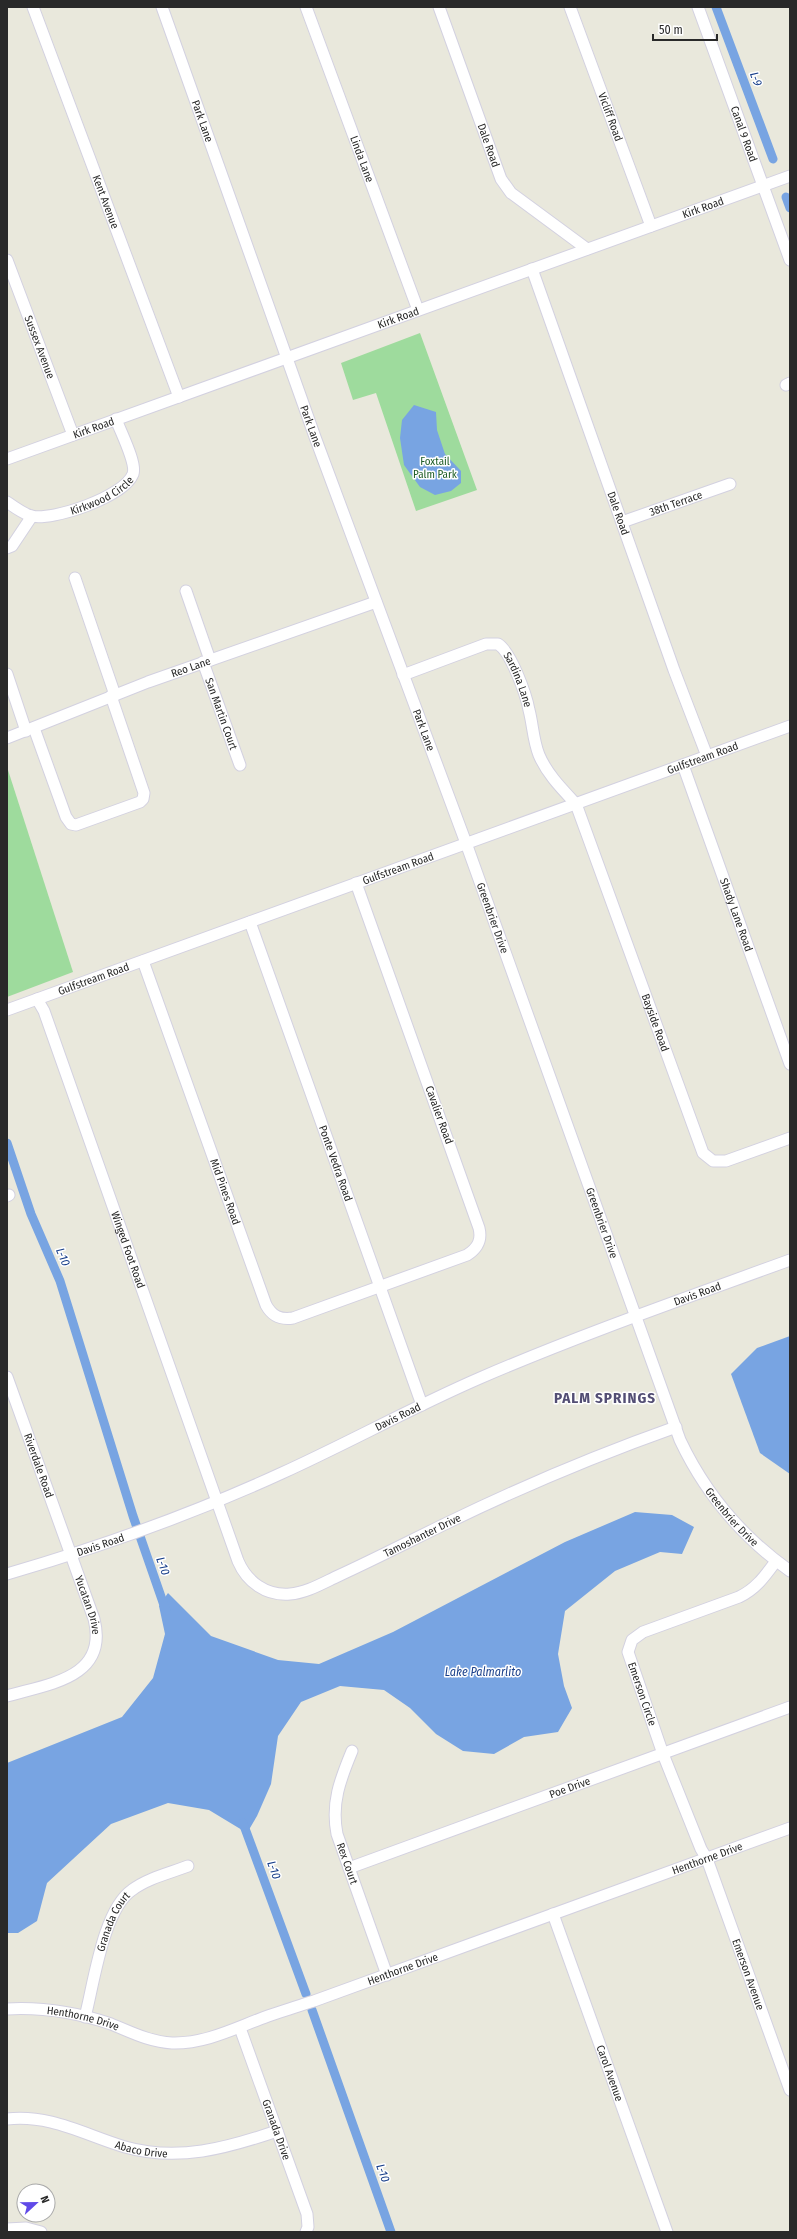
<svg xmlns="http://www.w3.org/2000/svg" width="797" height="2239" viewBox="0 0 797 2239" font-family="'Fira Sans Condensed',sans-serif">
<rect width="100%" height="100%" fill="#e9e8dc"/>
<g fill="#9edb9d">
<path d="M420,333L477,490L416,511L376,393L353,400L341,363Z"/>
<path d="M7,767L73,972L7,997Z"/>
</g>
<g fill="#78a4e2">
<path d="M414,405L436,412L437,430L445,454L461,471V483L451,491L435,495L420,487L404,465L400,438L402,420Z"/>
<path d="M790,1336V1474L760,1453L731,1374L757,1348Z"/>
<path d="M635,1512L672,1515L694,1527L682,1554L660,1552L615,1571L565,1611L558,1654L564,1686L572,1708L558,1732L524,1737L494,1754L463,1751L436,1734L410,1708L384,1690L340,1686L301,1702L278,1736L271,1784L257,1816L247,1833L209,1810L168,1803L111,1824L47,1883L37,1921L18,1933H7V1763L122,1717L153,1678L165,1634L159,1606L168,1593L211,1636L278,1660L319,1664L393,1632L565,1542Z"/>
</g>
<g fill="none" stroke-linecap="round" stroke-linejoin="round">
<g stroke="#78a4e2" stroke-width="9">
<path d="M716,7L773,159"/>
<path d="M786,197L790,208"/>
<path d="M7,1143L31,1214L60,1281L133,1516L166,1611"/>
<path d="M243,1823L306,1994"/>
<path d="M312,2010L391,2232"/>
</g>
<defs>
<g id="minor">
<path id="s1" d="M33,7L179,397"/>
<path id="s2" d="M162,7L315,437L466,843L680,1440C705,1493 742,1537 790,1571"/>
<path id="s3" d="M306,7L418,310"/>
<path id="s4" d="M439,7L501,179L511,193L587,249"/>
<path id="s5" d="M570,7L651,226"/>
<path id="s6" d="M698,7L790,260"/>
<path id="s7" d="M7,260L73,435"/>
<path id="s8" d="M532,269L674,670L707,756"/>
<path d="M786,385L790,383"/>
<path id="s9" d="M7,459L790,176"/>
<path id="s10" d="M7,502C14,507 22,513 31,516C53,521 124,497 133,474C137,463 120,431 116,419"/>
<path id="s11" d="M622,522L730,484"/>
<path d="M7,548L12,546L32,516"/>
<path d="M75,578L115,695"/>
<path d="M186,591L210,660"/>
<path id="s12" d="M203,662L240,765"/>
<path d="M7,674L26,731"/>
<path id="s13" d="M403,675L486,644H498C511,652 526,694 529,710C533,725 533,740 539,755C547,774 562,789 576,804L703,1153L713,1161H726L790,1138"/>
<path d="M34,728L66,817L71,824L76,825L140,802L143,799L144,793L111,696"/>
<path id="s14" d="M7,738L148,682L376,602"/>
<path id="s15" d="M683,765L790,1064"/>
<path id="s16" d="M250,922L422,1405"/>
<path id="s17" d="M143,961L266,1305C272,1316 280,1320 293,1318L467,1255C478,1248 482,1240 479,1228L356,883"/>
<path id="s18" d="M37,999L44,1011L238,1561C247,1582 266,1596 290,1594C306,1593 323,1583 338,1576C375,1559 410,1541 447,1523C521,1487 597,1455 676,1427"/>
<path id="s19" d="M7,1010L790,726"/>
<path d="M7,1196L9,1195"/>
<path id="s20" d="M7,1377L94,1619C109,1678 48,1684 7,1696"/>
<path id="s21" d="M776,1561C765,1576 756,1589 739,1597L643,1632L632,1640L628,1652L663,1754L701,1849L707,1859L790,2090"/>
<path id="s22" d="M7,1574C100,1547 193,1514 282,1473C348,1443 413,1407 480,1378C582,1334 686,1298 790,1260"/>
<path id="s23" d="M352,1751C340,1780 331,1803 337,1834L387,1975"/>
<path id="s24" d="M349,1868L790,1707"/>
<path id="s25" d="M553,1914L667,2232"/>
<path id="s26" d="M7,2009C42,2007 78,2013 111,2024C131,2032 150,2042 172,2043C206,2044 237,2027 268,2016C283,2011 298,2006 314,2001L790,1828"/>
<path id="s27" d="M85,2017C94,1983 103,1910 132,1890C148,1878 170,1873 188,1866"/>
<path id="s28" d="M240,2028L307,2214L308,2227L306,2232"/>
<path id="s29" d="M7,2119C50,2114 85,2135 125,2147C178,2162 227,2148 277,2131"/>
<path d="M7,2229L26,2228L41,2232"/>
</g>
</defs>
<use href="#minor" stroke="#d3d1e0" stroke-width="13"/>
<use href="#minor" stroke="#fff" stroke-width="11"/>
</g>
<g text-anchor="middle" dominant-baseline="central" stroke-width="3" stroke-linejoin="round" paint-order="stroke">
<g font-size="11" fill="#292929" stroke="#fff">
<text stroke="none"><textPath href="#s5" startOffset="117">Vicliff Road</textPath></text>
<text stroke="none"><textPath href="#s2" startOffset="121">Park Lane</textPath></text>
<text stroke="none"><textPath href="#s6" startOffset="135">Canal 9 Road</textPath></text>
<text stroke="none"><textPath href="#s4" startOffset="147">Dale Road</textPath></text>
<text stroke="none"><textPath href="#s3" startOffset="162">Linda Lane</textPath></text>
<text stroke="none"><textPath href="#s1" startOffset="208">Kent Avenue</textPath></text>
<text stroke="none"><textPath href="#s9" startOffset="740">Kirk Road</textPath></text>
<text stroke="none"><textPath href="#s9" startOffset="416">Kirk Road</textPath></text>
<text stroke="none"><textPath href="#s7" startOffset="93">Sussex Avenue</textPath></text>
<text stroke="none"><textPath href="#s2" startOffset="445">Park Lane</textPath></text>
<text stroke="none"><textPath href="#s9" startOffset="92">Kirk Road</textPath></text>
<text stroke="none"><textPath href="#s10" startOffset="103">Kirkwood Circle</textPath></text>
<text stroke="none"><textPath href="#s11" startOffset="57">38th Terrace</textPath></text>
<text stroke="none"><textPath href="#s8" startOffset="259">Dale Road</textPath></text>
<text stroke="none"><textPath href="#s14" startOffset="197">Reo Lane</textPath></text>
<text stroke="none"><textPath href="#s13" startOffset="142">Sardina Lane</textPath></text>
<text stroke="none"><textPath href="#s12" startOffset="55">San Martin Court</textPath></text>
<text stroke="none"><textPath href="#s2" startOffset="769">Park Lane</textPath></text>
<text stroke="none"><textPath href="#s19" startOffset="740">Gulfstream Road</textPath></text>
<text stroke="none"><textPath href="#s19" startOffset="416">Gulfstream Road</textPath></text>
<text stroke="none"><textPath href="#s15" startOffset="159">Shady Lane Road</textPath></text>
<text stroke="none"><textPath href="#s2" startOffset="969">Greenbrier Drive</textPath></text>
<text stroke="none"><textPath href="#s19" startOffset="92">Gulfstream Road</textPath></text>
<text stroke="none"><textPath href="#s13" startOffset="515">Bayside Road</textPath></text>
<text transform="translate(439 1115) rotate(70)">Cavalier Road</text>
<text stroke="none"><textPath href="#s16" startOffset="256">Ponte Vedra Road</textPath></text>
<text stroke="none"><textPath href="#s17" startOffset="245">Mid Pines Road</textPath></text>
<text stroke="none"><textPath href="#s2" startOffset="1293">Greenbrier Drive</textPath></text>
<text stroke="none"><textPath href="#s18" startOffset="267">Winged Foot Road</textPath></text>
<text stroke="none"><textPath href="#s22" startOffset="746">Davis Road</textPath></text>
<text stroke="none"><textPath href="#s22" startOffset="422">Davis Road</textPath></text>
<text stroke="none"><textPath href="#s20" startOffset="94">Riverdale Road</textPath></text>
<text stroke="none"><textPath href="#s2" startOffset="1617">Greenbrier Drive</textPath></text>
<text stroke="none"><textPath href="#s18" startOffset="808">Tamoshanter Drive</textPath></text>
<text stroke="none"><textPath href="#s22" startOffset="98">Davis Road</textPath></text>
<text stroke="none"><textPath href="#s20" startOffset="242">Yucatan Drive</textPath></text>
<text stroke="none"><textPath href="#s21" startOffset="225">Emerson Circle</textPath></text>
<text stroke="none"><textPath href="#s24" startOffset="235">Poe Drive</textPath></text>
<text stroke="none"><textPath href="#s26" startOffset="737">Henthorne Drive</textPath></text>
<text stroke="none"><textPath href="#s23" startOffset="117">Rex Court</textPath></text>
<text stroke="none"><textPath href="#s27" startOffset="100">Granada Court</textPath></text>
<text stroke="none"><textPath href="#s26" startOffset="413">Henthorne Drive</textPath></text>
<text stroke="none"><textPath href="#s21" startOffset="525">Emerson Avenue</textPath></text>
<text stroke="none"><textPath href="#s26" startOffset="77">Henthorne Drive</textPath></text>
<text stroke="none"><textPath href="#s25" startOffset="169">Carol Avenue</textPath></text>
<text stroke="none"><textPath href="#s28" startOffset="108">Granada Drive</textPath></text>
<text stroke="none"><textPath href="#s29" startOffset="139">Abaco Drive</textPath></text>
</g>
<g font-size="11" fill="#205e27" stroke="#fff">
<text x="435" y="461">Foxtail<tspan x="435" dy="13">Palm Park</tspan></text>
</g>
<g font-size="12" font-style="italic" fill="#1a408b" stroke="#fff">
<text transform="translate(756 79) rotate(70)">L-9</text>
<text transform="translate(63 1257) rotate(67)">L-10</text>
<text transform="translate(163 1566) rotate(70)">L-10</text>
<text x="483" y="1672">Lake Palmarlito</text>
<text transform="translate(274 1870) rotate(70)">L-10</text>
<text transform="translate(383 2173) rotate(70)">L-10</text>
</g>
<g font-size="15" font-weight="bold" letter-spacing="1" fill="#534e74" stroke="#fff">
<text x="605" y="1398">PALM SPRINGS</text>
</g>
</g>
<rect width="797" height="2239" fill="none" stroke="#292929" stroke-width="16"/>
<g transform="translate(36 2203) rotate(68)"><circle r="19" fill="#ffffff" stroke="#a9a9a9"/>
<path d="M0-3L7 15L0 10L-7 15Z" fill="#604ae8"/>
<text y="-6" font-size="11" font-weight="bold" text-anchor="middle" fill="#292929">N</text>
</g>
<path d="M653 34v6h64v-6" fill="none" stroke="#292929" stroke-width="2"/>
<text x="659" y="34" font-size="12" fill="#292929" stroke="#ffffff" stroke-width="3" paint-order="stroke">50 m</text>
</svg>
